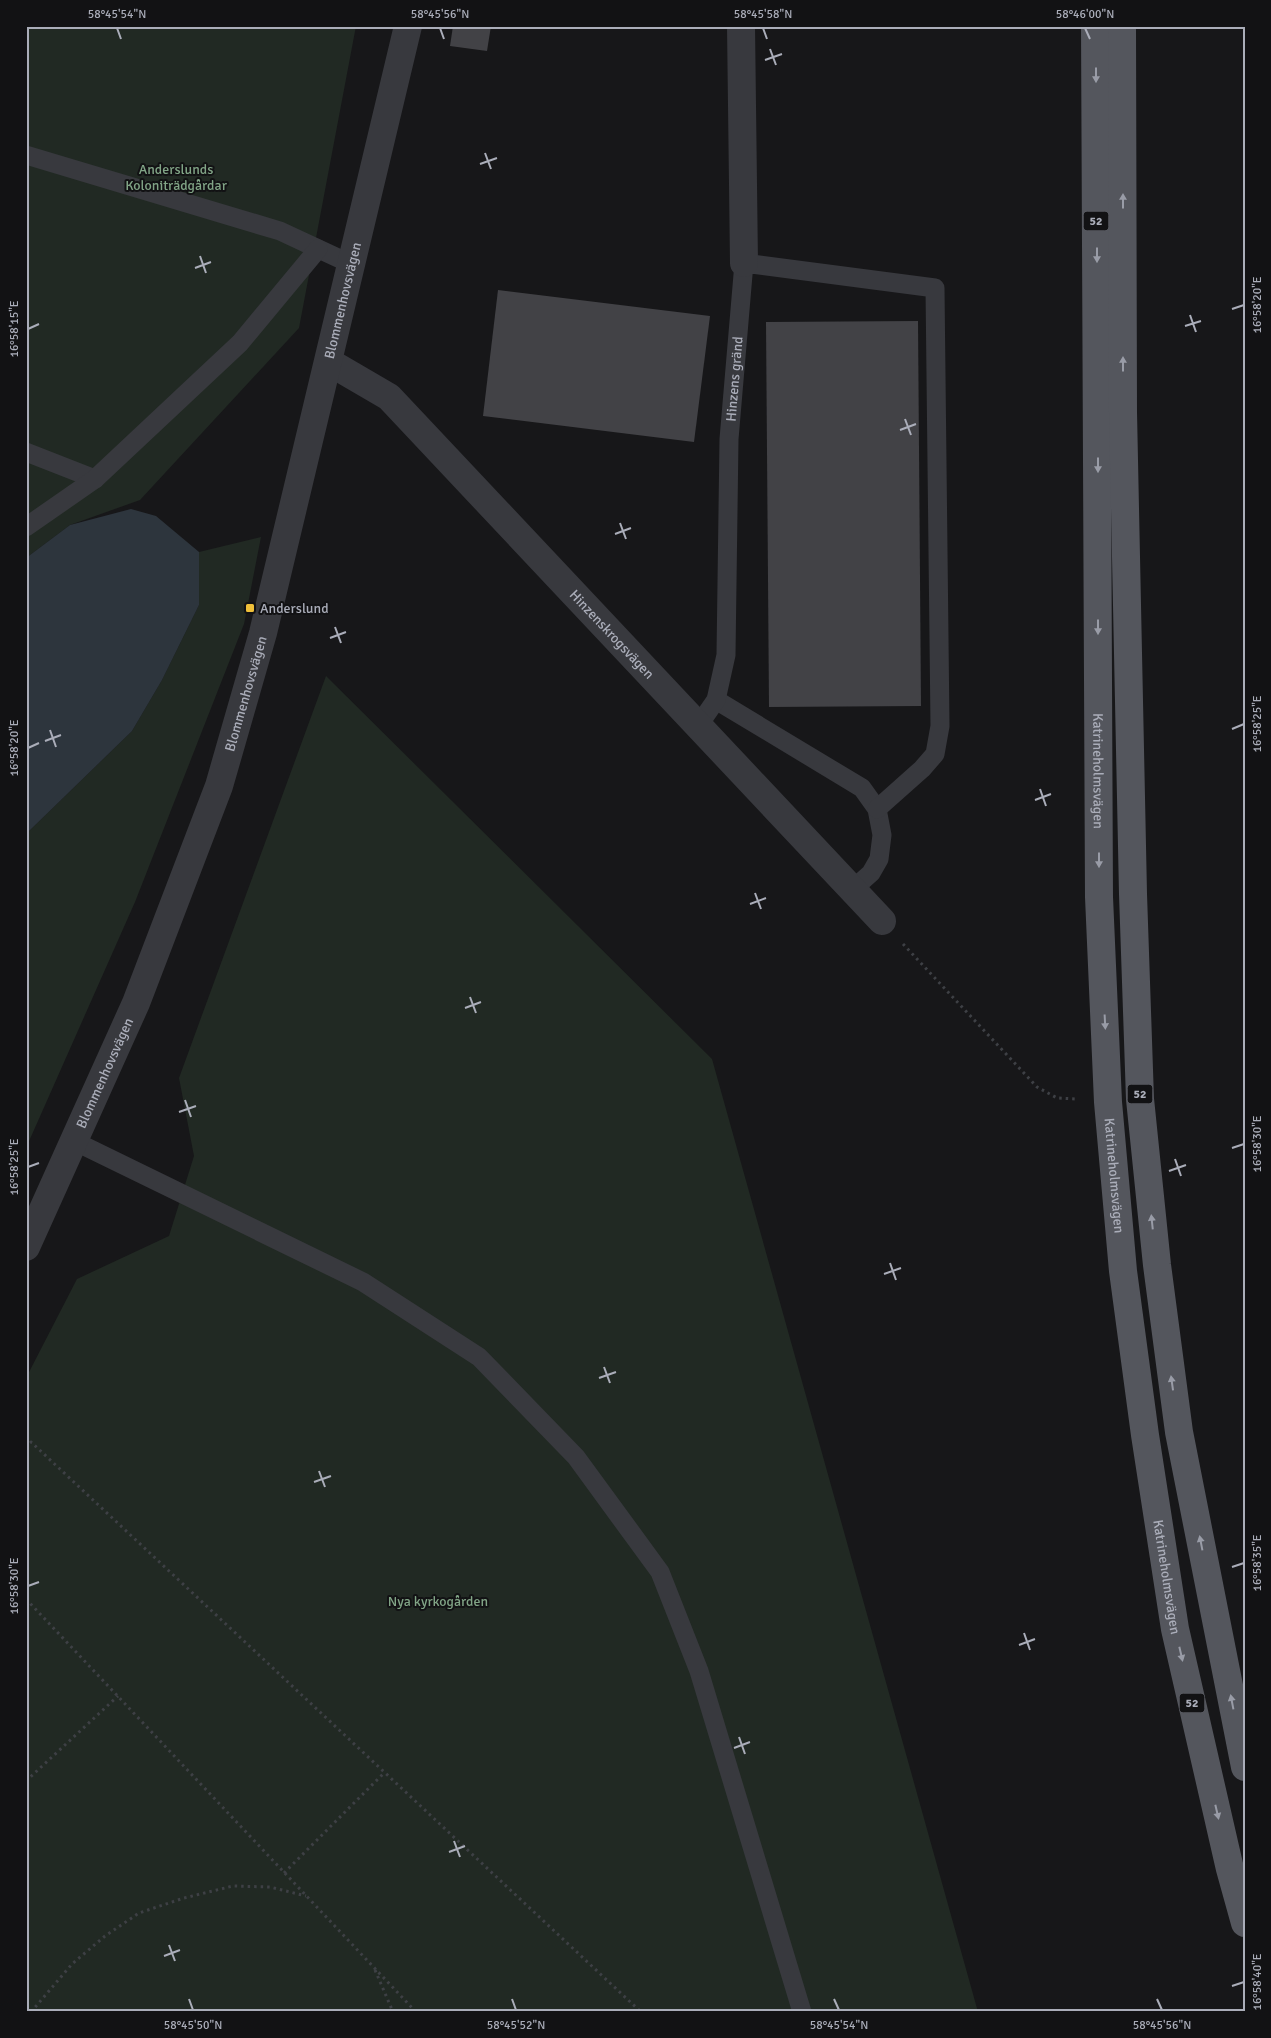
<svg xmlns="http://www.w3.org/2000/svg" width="1271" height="2038" viewBox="0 0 1271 2038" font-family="Signika,sans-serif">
<rect width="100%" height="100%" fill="#171719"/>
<g fill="#212923">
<path d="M26,26H356L299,328L140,500L70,525L26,558Z"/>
<path d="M261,537L244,624L135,902L26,1148V834L132,731L162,680L199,605V552Z"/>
<path d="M326,676L712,1059L978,2012H26V1378L77,1279L169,1236L194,1156L179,1078Z"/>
</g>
<path fill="#2d353d" d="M131,509L156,516L199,552V605L162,680L132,731L26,834V558L70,525Z"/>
<g fill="#424246">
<path d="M453,26H491L487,51L450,46Z"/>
<path d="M498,290L710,316L694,442L483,416Z"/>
<path d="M918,321L921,706L769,707L766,322Z"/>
</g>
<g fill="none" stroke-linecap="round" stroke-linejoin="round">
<g stroke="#3e4045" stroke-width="3" stroke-dasharray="2.5 4" stroke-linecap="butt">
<path d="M903,944L1037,1087L1057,1098L1076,1099"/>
<path d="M26,1448L31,1442L641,2012"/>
<path d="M26,1599L416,2012"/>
<path d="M26,1781L118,1696"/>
<path d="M284,1873L385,1772"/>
<path d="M375,1970L393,2012"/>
<path d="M31,2012L72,1964L105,1936L139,1913L184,1898L233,1886L270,1887L306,1896"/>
</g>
<g stroke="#38393e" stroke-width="19">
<path d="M26,155L280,231L351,264"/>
<path d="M26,452L95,479"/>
<path d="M26,527L95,479L240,343L318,249"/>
<path d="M716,700L862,788L877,809L882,835L879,859L871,873L852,890"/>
<path id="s1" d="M698,726L716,700L726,655L729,439L744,263L935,288L940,726L935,754L922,769L877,809"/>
<path d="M74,1141L363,1282L479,1357L576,1457L660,1572L699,1671L802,2012"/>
</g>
<g stroke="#38393e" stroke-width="28">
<path d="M741,26L744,263"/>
<path id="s2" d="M329,362L389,397L882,921"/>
<path id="s3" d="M26,1247L136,1003L219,786L263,633L408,26"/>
</g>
<g stroke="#54565d" stroke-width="28">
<path id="s4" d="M1095,26L1099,897L1108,1102L1123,1271L1145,1435L1175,1629L1230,1869L1245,1923"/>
<path d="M1122,26L1123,412L1133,894L1140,1099L1157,1265L1179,1432L1245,1767"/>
</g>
</g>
<defs><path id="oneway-solid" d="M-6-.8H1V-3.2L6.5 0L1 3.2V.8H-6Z" transform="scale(1.25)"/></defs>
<g fill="#999ca7">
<use href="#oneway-solid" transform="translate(1096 75) rotate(90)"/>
<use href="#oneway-solid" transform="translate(1123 201) rotate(-90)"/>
<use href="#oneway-solid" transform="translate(1097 255) rotate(90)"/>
<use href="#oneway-solid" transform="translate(1123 364) rotate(-90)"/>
<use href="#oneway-solid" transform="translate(1098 465) rotate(90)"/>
<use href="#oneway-solid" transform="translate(1098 627) rotate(90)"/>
<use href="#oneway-solid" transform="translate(1099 860) rotate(90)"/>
<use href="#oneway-solid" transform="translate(1105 1022) rotate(87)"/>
<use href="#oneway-solid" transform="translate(1152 1222) rotate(-96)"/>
<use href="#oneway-solid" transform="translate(1172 1383) rotate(-98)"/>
<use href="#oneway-solid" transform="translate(1201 1543) rotate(-101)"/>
<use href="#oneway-solid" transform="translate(1181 1654) rotate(77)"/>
<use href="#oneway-solid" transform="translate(1232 1702) rotate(-101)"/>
<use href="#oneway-solid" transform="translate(1217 1812) rotate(77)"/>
</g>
<path fill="none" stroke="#aaadb9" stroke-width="2" d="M117,28L121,39M440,28L444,39M763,28L767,39M1085,28L1090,39M770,49L776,65M765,60L782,54M485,153L491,169M480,164L497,158M200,256L206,273M195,268L211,262M1232,309L1244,305M1190,315L1196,332M1185,326L1201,321M28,329L39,324M905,419L911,435M900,430L916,424M620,523L626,539M615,534L631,528M335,627L341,643M330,638L346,632M1232,729L1244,724M50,730L56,747M45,741L61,735M28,748L39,743M1040,789L1046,806M1035,800L1051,794M755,893L761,909M750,904L766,898M470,997L476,1013M465,1008L481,1002M185,1100L191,1117M179,1112L196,1106M1232,1148L1244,1144M1175,1159L1181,1176M28,1167L39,1163M1169,1171L1186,1165M890,1263L896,1280M884,1274L901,1268M604,1367L610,1383M599,1378L616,1372M319,1471L325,1487M314,1482L331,1476M1232,1567L1244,1563M28,1586L39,1582M1024,1633L1030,1650M1019,1645L1035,1639M739,1737L745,1754M734,1748L750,1742M454,1841L460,1857M449,1852L465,1846M169,1945L175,1961M164,1956L180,1950M1232,1986L1244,1982M189,1999L193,2010M512,1999L516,2010M834,1999L839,2010M1157,1999L1162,2010"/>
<rect fill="#efbf39" stroke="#121214" stroke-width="2" x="245" y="603" width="10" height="10" rx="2.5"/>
<g text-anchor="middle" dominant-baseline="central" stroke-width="4" stroke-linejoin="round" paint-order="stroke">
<g fill="#121214" stroke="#7c7e88" stroke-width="1">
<rect x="1083.5" y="211.5" width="25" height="19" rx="4"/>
<rect x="1127.5" y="1084.5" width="25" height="19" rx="4"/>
<rect x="1179.5" y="1693.5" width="25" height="19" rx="4"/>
</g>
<g font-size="12" font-weight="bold" fill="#aaadb9">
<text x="1096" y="221">52</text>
<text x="1140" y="1094">52</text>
<text x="1192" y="1703">52</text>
</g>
<g font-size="14" fill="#81a486" stroke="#121214">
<text x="176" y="169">Anderslunds<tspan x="176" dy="16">Koloniträdgårdar</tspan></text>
<text x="438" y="1601">Nya kyrkogården</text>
</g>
<g font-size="14" fill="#aaadb9" stroke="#121214">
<text stroke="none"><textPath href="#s3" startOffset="1001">Blommenhovsvägen</textPath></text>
<text stroke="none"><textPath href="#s1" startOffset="354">Hinzens gränd</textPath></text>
<text stroke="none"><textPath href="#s2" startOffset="395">Hinzenskrogsvägen</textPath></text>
<text stroke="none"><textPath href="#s3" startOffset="596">Blommenhovsvägen</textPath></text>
<text stroke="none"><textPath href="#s4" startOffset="745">Katrineholmsvägen</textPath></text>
<text stroke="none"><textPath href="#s3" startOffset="191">Blommenhovsvägen</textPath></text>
<text stroke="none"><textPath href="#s4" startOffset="1150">Katrineholmsvägen</textPath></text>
<text stroke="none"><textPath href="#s4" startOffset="1555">Katrineholmsvägen</textPath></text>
</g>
<g font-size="14" fill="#aaadb9" stroke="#121214" text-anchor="start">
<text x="260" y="608">Anderslund</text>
</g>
</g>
<rect width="1271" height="2038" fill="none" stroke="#121214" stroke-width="55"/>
<rect x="28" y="28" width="1216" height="1982" fill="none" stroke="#aaadb9" stroke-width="2"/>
<g font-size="12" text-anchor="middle" fill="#aaadb9">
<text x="117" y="18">58°45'54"N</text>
<text x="440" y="18">58°45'56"N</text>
<text x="763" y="18">58°45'58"N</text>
<text x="1085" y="18">58°46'00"N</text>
<text transform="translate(1257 305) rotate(-90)" y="4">16°58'20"E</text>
<text transform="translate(14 329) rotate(-90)" y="4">16°58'15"E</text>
<text transform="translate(1257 724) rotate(-90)" y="4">16°58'25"E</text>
<text transform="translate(14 748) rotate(-90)" y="4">16°58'20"E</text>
<text transform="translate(1257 1144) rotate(-90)" y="4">16°58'30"E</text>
<text transform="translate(14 1167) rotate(-90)" y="4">16°58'25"E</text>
<text transform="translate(1257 1563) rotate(-90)" y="4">16°58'35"E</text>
<text transform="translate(14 1586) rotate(-90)" y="4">16°58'30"E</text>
<text transform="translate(1257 1982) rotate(-90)" y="4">16°58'40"E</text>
<text x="193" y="2029">58°45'50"N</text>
<text x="516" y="2029">58°45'52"N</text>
<text x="839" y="2029">58°45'54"N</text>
<text x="1162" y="2029">58°45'56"N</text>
</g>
</svg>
